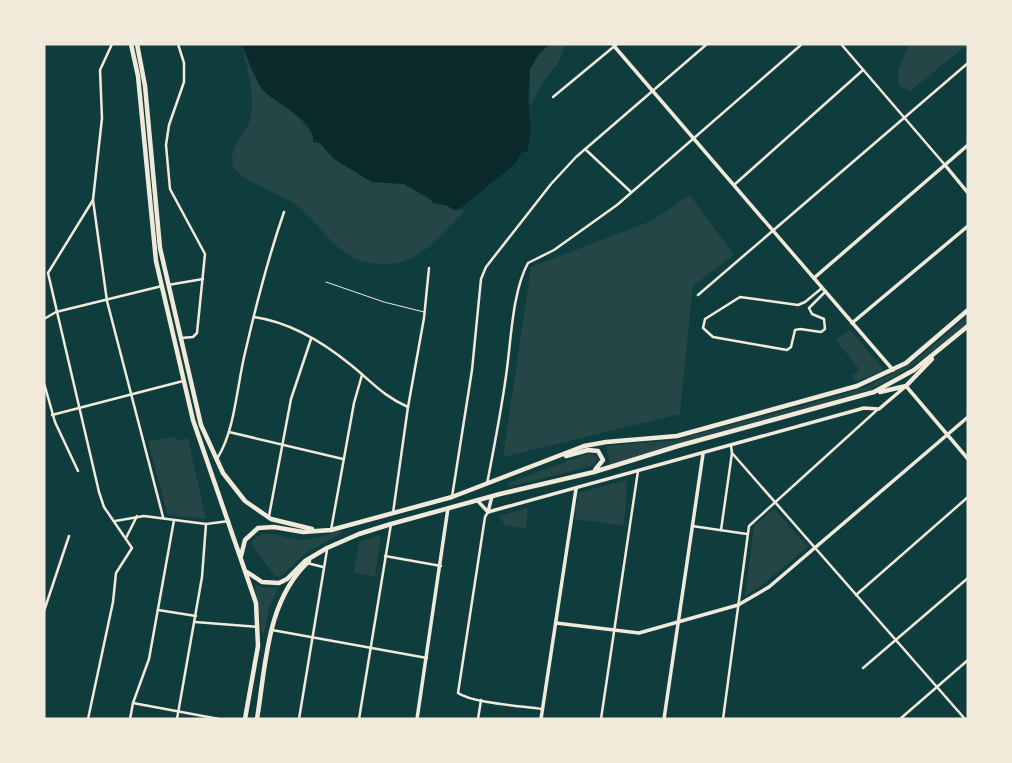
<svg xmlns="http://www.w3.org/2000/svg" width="1012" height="763" viewBox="0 0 1012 763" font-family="'Titillium Web',sans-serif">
<rect width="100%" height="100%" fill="#0f3d3e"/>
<g fill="#244646">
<path d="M550,44H566L558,63L544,80L530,107V69L539,53Z"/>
<path d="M898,44H968V47L963,48L910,91L899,86L898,70L908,46Z"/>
<path d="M242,46L257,80L292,111L334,159L372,182L404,184L437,204L447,206L453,210H466C437,238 417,270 372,263C362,262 351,258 343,251C326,239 316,220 297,206C278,191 249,186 233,167C228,148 243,137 249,122C257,98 247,70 242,46Z"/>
<path d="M690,195L734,255L693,286L680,414L503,457L531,267L651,221Z"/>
<path d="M968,316V324C936,349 907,373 869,390L610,464L606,446L676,440L838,396L868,386L913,362Z"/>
<path d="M850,330L884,370L856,382L851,376L860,370L836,340Z"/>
<path d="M173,437L177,441L188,438L206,519L168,515L148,441Z"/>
<path d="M587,454H593L597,457L595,465L509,487L508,483Z"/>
<path d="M627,480L624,526L575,519L578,493Z"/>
<path d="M528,508L526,529L505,525L499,516Z"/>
<path d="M774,509L808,547L762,585L745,596L754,526Z"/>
<path d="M341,530L342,533L306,553L280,577L275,576L251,543C264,524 285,540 303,540C316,539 329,534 341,530Z"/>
<path d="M381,535L375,577L354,572L359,542Z"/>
<path d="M255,584L264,588L279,587L269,608L264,634L262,633Z"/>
</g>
<path fill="#0a2a2b" d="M241,44H550L539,54L530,69L528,98L531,133L527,152H522L515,164L462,207L453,210L447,205L433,203L429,198L404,184L372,182L334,159L320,143L313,142C317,119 274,104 262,89C255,80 247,55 241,44Z"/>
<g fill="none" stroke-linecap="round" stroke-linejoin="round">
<path stroke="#f1e9da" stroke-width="1" d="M326,282L384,302L424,312"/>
<g stroke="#f1e9da" stroke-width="2.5">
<path d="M178,44L184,63V82L169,125L166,145L170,189L205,254L197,333L193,337L181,338"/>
<path d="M841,44L945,165"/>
<path d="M44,95V97"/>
<path d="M553,97L617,44"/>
<path d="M585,149L631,192"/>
<path d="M734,185L863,70"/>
<path d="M93,200L107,301L163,517"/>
<path d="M168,285L203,279"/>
<path d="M822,288L805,302L798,305L740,297L705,319L703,328L713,337L787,350L791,347L795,330L800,329L821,332L825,329L824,319L812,314L809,308L825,292"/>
<path d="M698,295L968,63"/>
<path d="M254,317C289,322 324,343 351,365C372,382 383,396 408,407"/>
<path d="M44,319L56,312L162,286"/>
<path d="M44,383L55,422L78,471"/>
<path d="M52,415L183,381"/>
<path d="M229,432L343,459"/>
<path d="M731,446L732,453L965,719"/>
<path d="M218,457C235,430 237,385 245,353C256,305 268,258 284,212"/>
<path d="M487,484C494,448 501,412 506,376C511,343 512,292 528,263L554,250L617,205L802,44"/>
<path d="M452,497L472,370L481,279L486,267L551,184L576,157L707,44"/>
<path d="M488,512L485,517L458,693C472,703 523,706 542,709"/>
<path d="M393,513L408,407L424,318L429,268"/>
<path d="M269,516L291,399L311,339"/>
<path d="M115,521L144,516L206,524L229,521"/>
<path d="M692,526L747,534"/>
<path d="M331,530L354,403L362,375"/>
<path d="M721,530L732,453"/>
<path d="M126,538L137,516"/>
<path d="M385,556L441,566"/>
<path d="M307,563L323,567"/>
<path d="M856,595L968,497"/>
<path d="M158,610L196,616"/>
<path d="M44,611L69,536"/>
<path d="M195,622L258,627"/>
<path d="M272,630L427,658"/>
<path d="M863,668L968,578"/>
<path d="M133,703L219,719"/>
<path d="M88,719L113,602L116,573L132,548L104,507L99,492L48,273L93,200L102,118L100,70L112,44"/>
<path d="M130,719L133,703L149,659L174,520"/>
<path d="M177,719L202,577L206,524"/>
<path d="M299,719L327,550"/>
<path d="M359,719L391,524"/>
<path d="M478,719L481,700"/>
<path d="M601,719L638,471"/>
<path d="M723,719L749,526L877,410"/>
<path d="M900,719L968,660"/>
</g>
<g stroke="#f1e9da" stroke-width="3.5">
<path d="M614,46L893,370"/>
<path d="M945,165L968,193"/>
<path d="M814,278L968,145"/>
<path d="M852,323L968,226"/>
<path d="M477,500L488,512"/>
<path d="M488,512L864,408L879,409L906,386L968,459"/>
<path d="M488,512L492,496"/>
<path d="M556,623L639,633L738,605L769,587L968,417"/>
<path d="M417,719L448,508"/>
<path d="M541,719L576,489"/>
<path d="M664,719L703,454"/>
</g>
<g stroke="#f1e9da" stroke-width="4.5">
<path d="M131,44L138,76L156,261L193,420L256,603L258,646L245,719"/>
<path d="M137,44L145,86L160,248L201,425L223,473L245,501L271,519L312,529"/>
<path d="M880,392L906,386L932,359"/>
<path d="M566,456L588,450L598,451L603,460L595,470"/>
<path d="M241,556L245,540L258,528L274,527L303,532L331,530L452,497L584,446L606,442L677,436L857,386L906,363L968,310"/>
<path d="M247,572L262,582L279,583L287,579L305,561L327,548L359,534L391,524L500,494L594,472L678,446L874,392L914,370L968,326"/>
<path d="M257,719C266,665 266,601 309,561"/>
</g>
</g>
<rect width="1012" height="763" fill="none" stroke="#f1e9da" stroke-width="91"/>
</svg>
